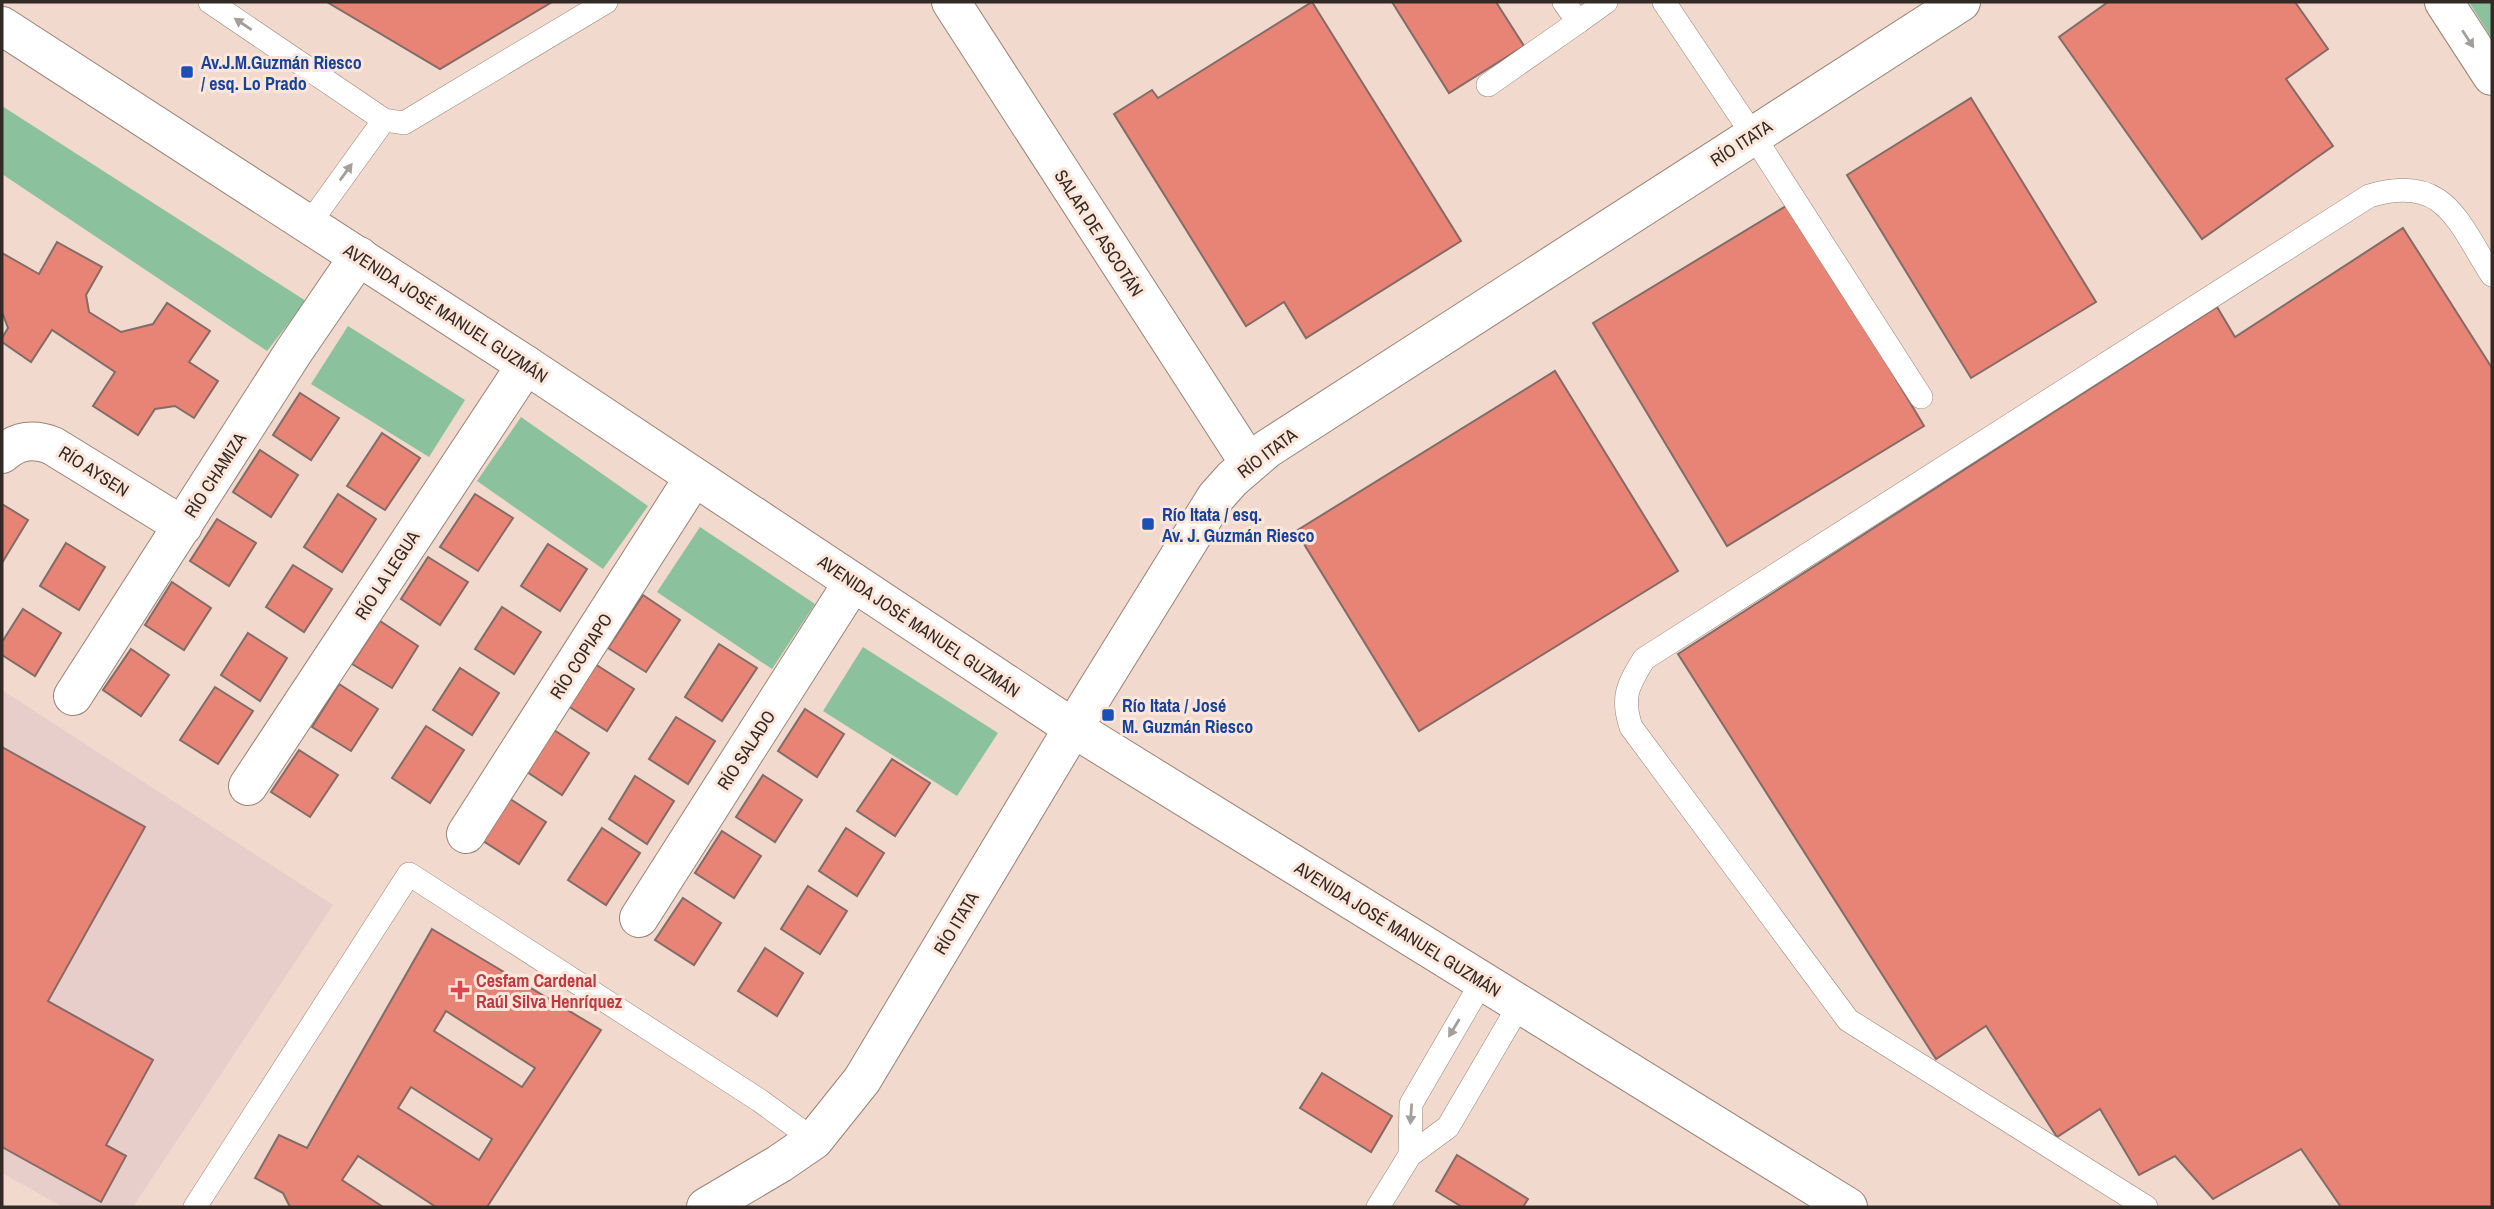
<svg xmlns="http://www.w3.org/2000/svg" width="2494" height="1209" viewBox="0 0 2494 1209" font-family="'Archivo Narrow',sans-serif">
<rect width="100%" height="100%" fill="#f1d9cd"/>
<path fill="#e8ceca" d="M2,690L333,905L133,1207H63L2,1173Z"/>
<g fill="#8bc29d">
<path d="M2469,2H2492V39Z"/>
<path d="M2,106L306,301L267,351L2,174Z"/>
<path d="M348,326L465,400L429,457L311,384Z"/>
<path d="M521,417L648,506L603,569L477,481Z"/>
<path d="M700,527L815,604L772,669L657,592Z"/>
<path d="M863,647L998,733L957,796L823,711Z"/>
</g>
<g fill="#e78476" stroke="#836b67" stroke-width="2" fill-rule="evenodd">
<path d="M327,2H552L440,69Z"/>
<path d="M1312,2L1461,241L1306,338L1284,302L1246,326L1114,114L1152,90L1158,98Z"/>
<path d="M1392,2H1496L1524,46L1449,93Z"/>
<path d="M2108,2H2295L2328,49L2286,79L2333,146L2202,239L2059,37Z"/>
<path d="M1971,98L2096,302L1971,378L1847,175Z"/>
<path d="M1791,203L1924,426L1727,546L1593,323Z"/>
<path d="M2403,228L2492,368V1207H2341L2301,1149L2213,1199L2175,1156L2139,1175L2100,1109L2057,1137L1986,1026L1936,1059L1678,654L2217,307L2235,337Z"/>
<path d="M57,242L102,267L86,295L89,312L121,332L153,324L167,303L210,331L189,362L218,381L194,418L175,406L155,409L138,435L93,406L115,372L52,330L31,362L2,342V338L8,328L2,312V253L39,274Z"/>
<path d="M1555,371L1678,571L1419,731L1296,531Z"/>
<path d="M300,393L339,418L311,460L273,435Z"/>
<path d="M382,433L420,458L385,510L347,486Z"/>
<path d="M260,450L298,475L271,517L233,492Z"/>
<path d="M338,494L376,519L342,572L304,547Z"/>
<path d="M475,494L513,518L478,571L440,547Z"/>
<path d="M2,504L28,520L2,563Z"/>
<path d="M217,519L256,543L229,586L190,561Z"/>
<path d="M66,543L105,567L79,610L40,586Z"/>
<path d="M548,544L587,569L560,611L521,586Z"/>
<path d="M428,557L468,582L440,625L401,599Z"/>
<path d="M293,565L332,589L304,632L266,607Z"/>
<path d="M172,582L211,608L184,650L145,625Z"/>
<path d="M643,595L680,620L646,672L608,648Z"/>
<path d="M502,607L541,632L514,674L475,649Z"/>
<path d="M23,609L61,633L35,676L2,655V642Z"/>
<path d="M380,621L418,646L392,688L352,664Z"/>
<path d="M248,633L287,658L260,701L221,675Z"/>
<path d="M719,644L757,668L722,721L685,697Z"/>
<path d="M131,649L169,675L141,716L103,690Z"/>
<path d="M595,664L634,689L607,731L568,706Z"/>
<path d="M460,668L499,693L472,735L433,710Z"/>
<path d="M339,684L378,709L351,751L312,727Z"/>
<path d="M215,687L253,711L218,764L180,740Z"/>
<path d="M805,709L844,734L817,777L778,751Z"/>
<path d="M676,717L715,741L688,784L649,759Z"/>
<path d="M426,726L464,750L430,803L392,778Z"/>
<path d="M551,728L589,753L562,795L524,770Z"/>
<path d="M2,747L145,827L48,1001L153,1060L106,1145L126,1156L101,1202L2,1147Z"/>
<path d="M299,750L338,775L310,817L271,792Z"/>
<path d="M892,759L930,783L895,836L857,811Z"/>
<path d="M763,775L802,800L775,842L736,817Z"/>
<path d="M635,776L674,801L647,844L609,819Z"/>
<path d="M507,797L546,822L519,864L480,839Z"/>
<path d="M602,828L640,853L606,905L568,880Z"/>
<path d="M846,828L884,853L857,896L819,871Z"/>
<path d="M722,831L761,856L734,898L695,873Z"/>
<path d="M808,886L847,911L820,954L781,929Z"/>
<path d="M683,898L721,923L694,965L655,940Z"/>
<path d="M432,929L601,1030L487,1207H436L358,1156L342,1180L383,1207H290L283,1193L255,1178L279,1135L307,1148ZM446,1011L535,1068L522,1087L434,1031ZM411,1087L492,1139L479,1160L398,1108Z"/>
<path d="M765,948L803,973L777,1016L738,991Z"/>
<path d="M1322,1073L1392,1116L1371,1152L1300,1108Z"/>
<path d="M1457,1155L1528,1199L1523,1207H1462L1436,1191Z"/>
</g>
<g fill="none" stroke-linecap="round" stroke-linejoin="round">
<defs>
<g id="lane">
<path d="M210,2L384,120L404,123L606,2"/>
<path d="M1564,2L1578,22L1606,2"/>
<path d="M1664,2L1753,135L1921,397"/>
<path d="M1488,85L1578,22"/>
<path d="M309,224L384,120"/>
<path d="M1410,1155L1411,1104L1483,980"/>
<path d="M195,1207L409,874L759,1100L814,1140"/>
<path d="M1378,1207L1410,1155L1448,1127L1520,1004"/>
<path d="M2146,1207L1848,1020L1631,727C1621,697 1628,685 1644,659L2369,196C2445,173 2457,221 2492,275"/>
</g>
<g id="street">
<path d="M951,2L1249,463"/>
<path d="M2,454C18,440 33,438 53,446L183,526"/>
<path d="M73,696L294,351L359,256"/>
<path d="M248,786L526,365"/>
<path d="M466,834L694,477"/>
<path d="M639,918L853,582"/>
</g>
<g id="secondary">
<path d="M2444,2L2492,76"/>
<path d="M2,26L526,365L1073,728L1848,1207"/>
<path d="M706,1207L779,1164L814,1140L862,1080L1073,728L1216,497L1232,479L1267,449L1961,2"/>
</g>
</defs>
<use href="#lane" stroke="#988377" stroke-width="24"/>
<use href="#street" stroke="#988377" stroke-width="40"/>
<use href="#secondary" stroke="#988377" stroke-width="40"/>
<use href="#lane" stroke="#fff" stroke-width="23"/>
<use href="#street" stroke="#fff" stroke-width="38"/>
<use href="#secondary" stroke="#fff" stroke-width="38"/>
</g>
<defs><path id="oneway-solid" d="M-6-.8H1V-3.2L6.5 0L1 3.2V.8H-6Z" transform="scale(1.75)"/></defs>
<g fill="#a39f9d">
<use href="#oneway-solid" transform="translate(243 24) rotate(-146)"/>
<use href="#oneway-solid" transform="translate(2468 39) rotate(57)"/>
<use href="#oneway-solid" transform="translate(346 172) rotate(-54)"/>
<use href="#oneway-solid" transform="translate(1454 1028) rotate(121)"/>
<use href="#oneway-solid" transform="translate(1411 1114) rotate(94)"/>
</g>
<g fill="#1a4fb4" stroke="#fee6da" stroke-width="2.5">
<rect x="180" y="65" width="14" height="14" rx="3.5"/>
<rect x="1141" y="517" width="14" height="14" rx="3.5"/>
<rect x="1101" y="708" width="14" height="14" rx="3.5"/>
</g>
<path fill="#e0444e" stroke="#fee6da" stroke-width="2.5" d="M456.5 979.5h7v7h7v7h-7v7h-7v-7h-7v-7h7z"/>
<g text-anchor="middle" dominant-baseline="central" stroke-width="6" stroke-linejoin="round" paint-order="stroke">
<g font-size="18" font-weight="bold" fill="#164399" stroke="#fee6da" text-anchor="start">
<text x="201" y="62">Av.J.M.Guzmán Riesco<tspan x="201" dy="21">/ esq. Lo Prado</tspan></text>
<text x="1162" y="514">Río Itata / esq.<tspan x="1162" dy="21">Av. J. Guzmán Riesco</tspan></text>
<text x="1122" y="705">Río Itata / José<tspan x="1122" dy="21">M. Guzmán Riesco</tspan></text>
</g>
<g font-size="18" fill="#332a25" stroke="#fee6da">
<text transform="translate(1741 143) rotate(-33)">RÍO ITATA</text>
<text transform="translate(1099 233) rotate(57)">SALAR DE ASCOTÁN</text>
<text transform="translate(446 313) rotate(33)">AVENIDA JOSÉ MANUEL GUZMÁN</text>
<text transform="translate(1267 453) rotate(-37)">RÍO ITATA</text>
<text transform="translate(94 471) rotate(32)">RÍO AYSEN</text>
<text transform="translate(215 475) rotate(-57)">RÍO CHAMIZA</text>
<text transform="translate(387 575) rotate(-57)">RÍO LA LEGUA</text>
<text transform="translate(919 626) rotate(34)">AVENIDA JOSÉ MANUEL GUZMÁN</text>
<text transform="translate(581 656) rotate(-57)">RÍO COPIAPO</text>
<text transform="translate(746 750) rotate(-57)">RÍO SALADO</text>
<text transform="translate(956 923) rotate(-59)">RÍO ITATA</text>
<text transform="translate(1398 929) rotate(32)">AVENIDA JOSÉ MANUEL GUZMÁN</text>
</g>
<g font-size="18" font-weight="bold" fill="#be3a42" stroke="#fee6da" text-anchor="start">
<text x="476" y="980">Cesfam Cardenal<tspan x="476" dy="21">Raúl Silva Henríquez</tspan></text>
</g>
</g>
<rect width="2494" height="1209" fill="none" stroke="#332a25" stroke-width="7"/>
</svg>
